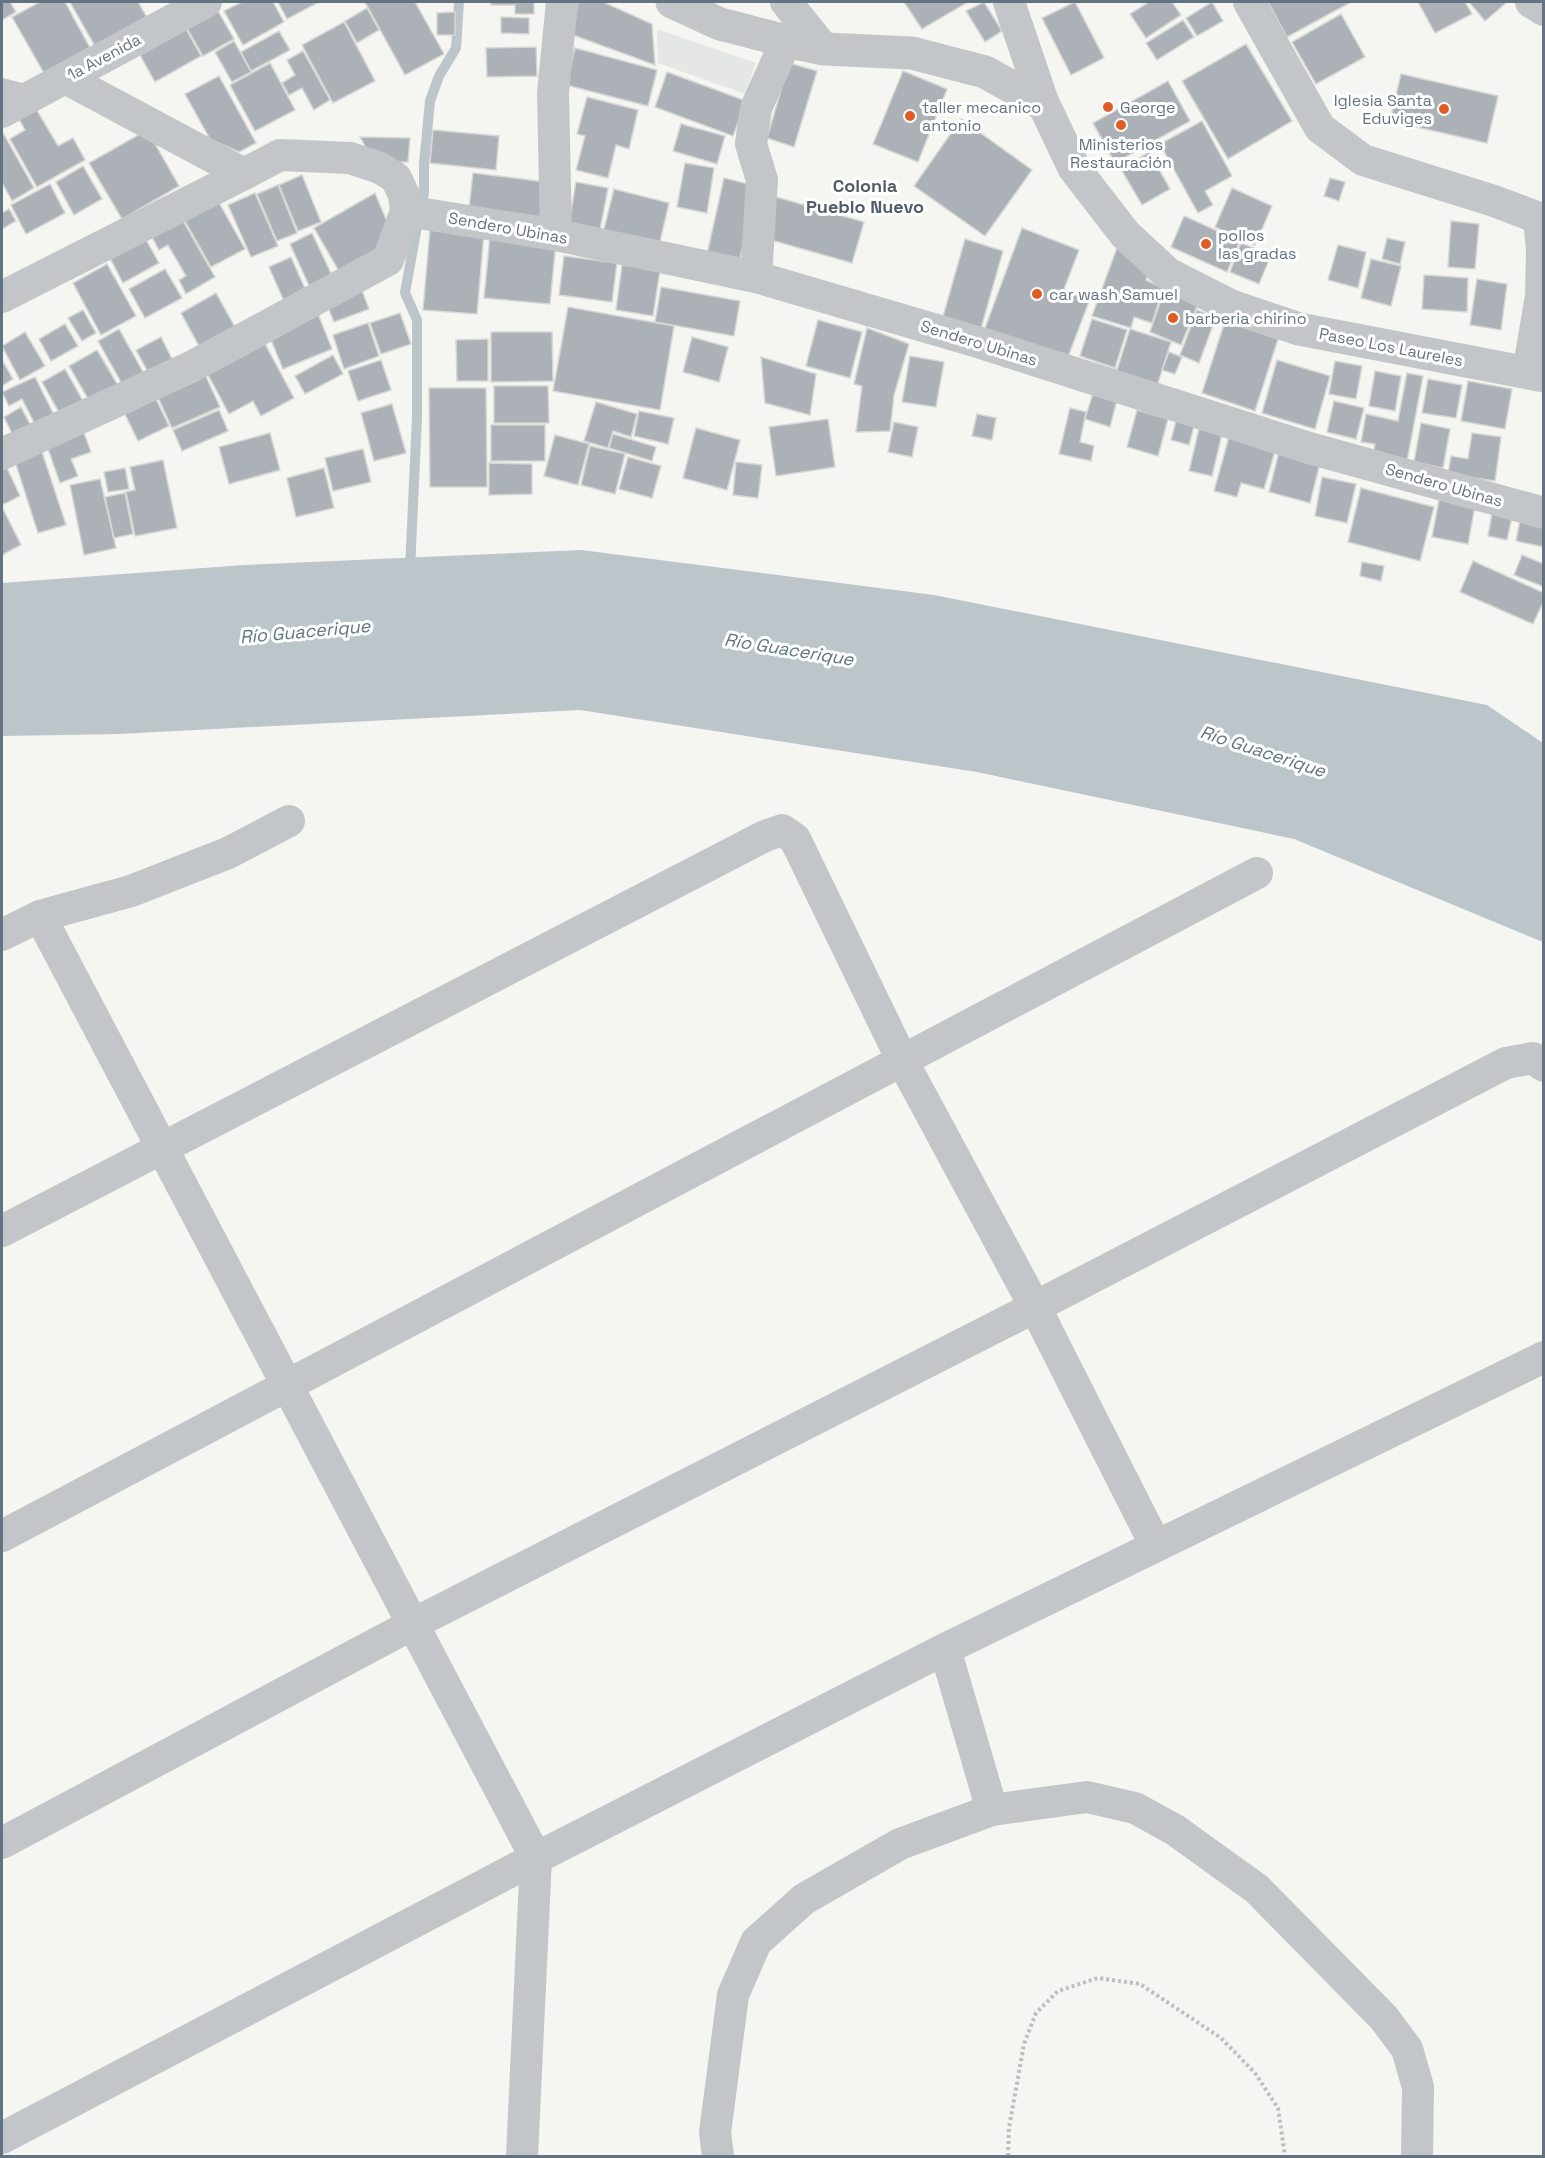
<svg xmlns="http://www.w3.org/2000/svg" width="1545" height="2158" viewBox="0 0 1545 2158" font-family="'Space Grotesk',sans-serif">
<rect width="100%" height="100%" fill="#f5f5f1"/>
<path fill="#e5e7e5" d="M657,29L756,63L745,94L658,63Z"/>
<path fill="#bbc5ca" d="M581,550L934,595L1487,705L1543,743V942L1294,839L977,772L580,710L119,734L2,736V583L244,565Z"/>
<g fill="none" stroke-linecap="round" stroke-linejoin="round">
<g stroke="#bbc5ca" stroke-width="10">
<path d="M421,206L424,193V164L430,101L439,76L456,48L459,2"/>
<path d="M410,570L417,417V320L405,293L418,220"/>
</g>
</g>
<g fill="#abb1b7" stroke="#d6d6d4" stroke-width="1.5">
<path d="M2,2H10L16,12L2,20Z"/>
<path d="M40,2H65L90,48L44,73L12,17Z"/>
<path d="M70,2H138L148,19L96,48Z"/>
<path d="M242,2H273L284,22L243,45L224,11Z"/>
<path d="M278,2H319L287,19Z"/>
<path d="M365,2H415L444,54L405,75Z"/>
<path d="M491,2H534V14H515V5H491Z"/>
<path d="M578,2H603L652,24L655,65L573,35Z"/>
<path d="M904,2H968L922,29Z"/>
<path d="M984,2L1002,31L985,42L966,11Z"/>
<path d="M1075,2L1104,58L1071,75L1042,18Z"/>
<path d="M1149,2H1172L1181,15L1146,38L1130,14Z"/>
<path d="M1212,2L1223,21L1197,36L1186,18Z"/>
<path d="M1268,2H1351L1287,37Z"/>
<path d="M1418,2H1465L1472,14L1435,33Z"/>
<path d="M1469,2H1507L1485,21Z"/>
<path d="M367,8L379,30L357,43L345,21Z"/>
<path d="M218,11L234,39L203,56L187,28Z"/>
<path d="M455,12V35H437V13Z"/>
<path d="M1341,14L1365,57L1316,84L1292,42Z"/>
<path d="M501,17L529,18V34L501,33Z"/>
<path d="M1183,20L1194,37L1157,60L1146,43Z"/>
<path d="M344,22L375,81L333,103L302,45Z"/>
<path d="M186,29L201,56L155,82L140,55Z"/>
<path d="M279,31L290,50L251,71L241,52Z"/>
<path d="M234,41L251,72L232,82L215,52Z"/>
<path d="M1246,44L1292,121L1228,159L1182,81Z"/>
<path d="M536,47L537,76L487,77L486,48Z"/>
<path d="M575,48L657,70L648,106L566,85Z"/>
<path d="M303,51L330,100L314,110L302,88L289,95L282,83L295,75L287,60Z"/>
<path d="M270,63L295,110L255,131L230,85Z"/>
<path d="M789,63L817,71L794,147L767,138Z"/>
<path d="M903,71L947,89L918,162L873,144Z"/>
<path d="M667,72L746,101L733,136L655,107Z"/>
<path d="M1401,74L1498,96L1487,143L1390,121Z"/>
<path d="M219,76L256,143L239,152L210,139L185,94Z"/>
<path d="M1168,81L1190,121L1115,163L1093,123Z"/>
<path d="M587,97L638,110L629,149L616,145L608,178L576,170L585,136L577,134Z"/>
<path d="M36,109L58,146L73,138L85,160L37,187L10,139L25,130L19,119Z"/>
<path d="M961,119L1032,170L985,236L914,186Z"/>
<path d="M1202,121L1232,176L1205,191L1213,205L1198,213L1160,144Z"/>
<path d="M681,124L725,136L717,164L673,151Z"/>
<path d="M147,130L179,186L122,219L89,163Z"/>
<path d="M433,130L499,136L496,170L430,163Z"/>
<path d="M2,131L34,188L12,201L2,182Z"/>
<path d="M360,137L410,138L408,162H374Z"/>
<path d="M1149,152L1170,189L1142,205L1121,169Z"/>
<path d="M685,163L714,168L707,213L677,207Z"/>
<path d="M83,166L102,199L74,215L56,182Z"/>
<path d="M473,173L546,182L542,217L469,208Z"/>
<path d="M302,175L321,222L298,231L279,185Z"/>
<path d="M724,178L756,186L738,267L706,259Z"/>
<path d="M1330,178L1345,182L1339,201L1324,196Z"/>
<path d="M576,182L608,188L600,230L569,224Z"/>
<path d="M50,184L65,213L26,234L11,205Z"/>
<path d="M278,185L297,233L277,241L257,194Z"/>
<path d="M1232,188L1272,206L1255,245L1215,227Z"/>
<path d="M614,189L669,203L658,250L602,237Z"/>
<path d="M255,193L278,246L251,257L228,205Z"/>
<path d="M375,193L387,222L380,255L343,278L314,228Z"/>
<path d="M776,197L864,222L852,263L764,238Z"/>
<path d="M218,201L245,249L211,267L185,221Z"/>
<path d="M9,209L16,221L2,229V213Z"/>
<path d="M1184,216L1240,241L1227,272L1171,247Z"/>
<path d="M182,219L215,277L186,294L179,280L186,276L168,245L159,250L152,237Z"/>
<path d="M1451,221L1479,224L1475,269L1448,267Z"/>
<path d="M1022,228L1079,250L1064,289L1090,299L1066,362L984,331Z"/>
<path d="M430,229L484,233L477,314L423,310Z"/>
<path d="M312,233L335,282L312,292L290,244Z"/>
<path d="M490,236L556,242L550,304L484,298Z"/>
<path d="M145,238L159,263L123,283L110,258Z"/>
<path d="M1387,238L1405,242L1400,264L1382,259Z"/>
<path d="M965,239L1003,251L978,339L940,327Z"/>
<path d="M1241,243L1271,255L1259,284L1230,272Z"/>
<path d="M1338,245L1366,252L1358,288L1328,280Z"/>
<path d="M1117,248L1149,272L1146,280L1163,288L1152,323L1134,317L1131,328L1092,316Z"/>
<path d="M564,256L617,263L612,302L559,295Z"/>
<path d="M291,257L309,298L287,308L269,267Z"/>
<path d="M1371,259L1401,266L1391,306L1361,298Z"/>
<path d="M107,264L136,316L101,335L73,283Z"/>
<path d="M622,265L660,270L653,316L616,310Z"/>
<path d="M165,269L182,298L145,318L129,289Z"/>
<path d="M1424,275L1468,278L1467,312L1422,309Z"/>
<path d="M1477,279L1507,284L1501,330L1470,325Z"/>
<path d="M661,287L740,301L734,336L655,322Z"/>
<path d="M361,288L369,309L334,322L326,302Z"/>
<path d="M1165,288L1198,304L1181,345L1150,332Z"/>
<path d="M216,293L240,336L204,355L181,313Z"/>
<path d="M568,307L674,326L660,410L553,391Z"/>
<path d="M83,310L96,333L82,341L68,318Z"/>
<path d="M1197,310L1216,317L1199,363L1180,355Z"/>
<path d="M400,313L411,344L381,354L370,323Z"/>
<path d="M318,314L332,349L283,369L269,335Z"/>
<path d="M1092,319L1127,330L1115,368L1080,356Z"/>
<path d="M818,320L862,332L850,378L806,366Z"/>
<path d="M1225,321L1278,339L1255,411L1202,393Z"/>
<path d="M368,323L379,356L344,369L333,335Z"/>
<path d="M65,324L78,346L51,361L39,339Z"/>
<path d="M867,328L909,344L894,395L890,431L856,432L862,386L854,384Z"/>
<path d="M119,329L147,379L126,391L98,341Z"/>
<path d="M1130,329L1171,342L1157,386L1116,373Z"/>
<path d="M25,332L45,366L20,380L2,346Z"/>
<path d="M491,332H552L553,381L491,382Z"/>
<path d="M161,337L177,369L153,381L136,350Z"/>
<path d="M692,337L728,347L719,382L683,372Z"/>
<path d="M488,339V381H457L456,340Z"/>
<path d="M264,342L294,398L261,416L253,401L229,414L205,369Z"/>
<path d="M97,350L122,392L94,409L69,366Z"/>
<path d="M1169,352L1182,357L1175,374L1162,370Z"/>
<path d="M333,355L343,374L305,394L295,376Z"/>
<path d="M910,356L944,362L936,407L902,402Z"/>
<path d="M761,357L816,374L810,415L765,403Z"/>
<path d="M2,360L13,379L2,386Z"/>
<path d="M381,360L391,390L358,401L348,371Z"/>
<path d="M1277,360L1330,376L1315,429L1262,413Z"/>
<path d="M1335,361L1362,366L1356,399L1329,394Z"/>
<path d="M65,369L88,410L65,423L42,382Z"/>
<path d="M203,370L220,407L172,428L155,391Z"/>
<path d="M1375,371L1401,376L1395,411L1369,406Z"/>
<path d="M1407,373L1423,376L1407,461L1373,455L1375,444L1361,442L1366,414L1398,421Z"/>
<path d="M35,377L57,421L38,430L22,399L9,406L2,392Z"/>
<path d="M1428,379L1462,385L1456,418L1422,413Z"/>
<path d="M1468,381L1512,389L1505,429L1461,421Z"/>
<path d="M494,386H548L549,423H494Z"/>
<path d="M429,388H486L487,487H430Z"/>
<path d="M1093,393L1117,400L1110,427L1085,419Z"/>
<path d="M154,395L169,426L138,441L123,410Z"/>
<path d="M1334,401L1364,408L1356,439L1327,432Z"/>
<path d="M596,402L637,414L631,437L613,431L608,448L584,441Z"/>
<path d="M392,404L406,453L374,461L361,413Z"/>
<path d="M21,407L35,434L17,444L4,417Z"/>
<path d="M1070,408L1086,412L1080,442L1094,446L1091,461L1059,454Z"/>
<path d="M219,410L228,431L182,451L173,430Z"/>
<path d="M1137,410L1168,419L1158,456L1127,447Z"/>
<path d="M639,411L674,418L668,444L634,436Z"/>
<path d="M977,414L996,418L992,440L972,436Z"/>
<path d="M828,419L835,467L776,476L769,427Z"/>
<path d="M1176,421L1194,426L1189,445L1171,440Z"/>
<path d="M894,422L918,427L912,457L888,452Z"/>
<path d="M1421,423L1450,429L1443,468L1414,462Z"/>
<rect x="491" y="425" width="54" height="36"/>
<path d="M696,428L740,440L727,490L683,478Z"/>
<path d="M1199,429L1222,434L1212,476L1189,471Z"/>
<path d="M84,433L91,452L71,459L78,476L60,483L47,446Z"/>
<path d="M270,433L280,470L229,484L219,447Z"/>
<path d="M1472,433L1501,437L1495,481L1448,474L1451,456L1468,459Z"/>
<path d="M613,434L656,447L652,461L609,448Z"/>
<path d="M555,435L589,444L578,485L544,476Z"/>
<path d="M1229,437L1275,451L1264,489L1241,483L1237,497L1214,491Z"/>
<path d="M590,446L625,454L615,494L581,485Z"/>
<path d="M41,449L66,525L38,533L14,458Z"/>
<path d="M363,449L371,482L333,491L325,458Z"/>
<path d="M1279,452L1320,463L1310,503L1269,492Z"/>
<path d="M628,457L661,466L652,498L619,489Z"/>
<path d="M163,460L177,528L135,536L126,492L135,490L130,467Z"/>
<path d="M736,462L762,465L758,498L733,495Z"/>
<path d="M489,463L532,464V494L489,495Z"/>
<path d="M6,466L20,496L2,505V468Z"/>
<path d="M125,468L129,489L108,492L104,472Z"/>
<path d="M324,468L334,508L296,517L287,478Z"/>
<path d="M1322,477L1356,484L1347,523L1315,516Z"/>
<path d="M100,479L116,548L84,555L70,485Z"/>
<path d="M1361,488L1434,507L1420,561L1348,542Z"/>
<path d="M125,493L133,534L114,538L105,497Z"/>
<path d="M1439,500L1475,506L1468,544L1432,537Z"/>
<path d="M3,509L21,545L2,555V510Z"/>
<path d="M1492,513L1512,517L1507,540L1488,536Z"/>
<path d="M1520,520L1544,524V547L1516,541Z"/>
<path d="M1522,555L1544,564V587L1514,575Z"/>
<path d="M1473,561L1544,593V600L1533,624L1460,592Z"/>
<path d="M1362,562L1384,566L1381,581L1360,576Z"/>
</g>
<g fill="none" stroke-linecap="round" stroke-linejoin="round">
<path stroke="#bcbec0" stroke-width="4" stroke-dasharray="3 3" stroke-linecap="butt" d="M1008,2156L1009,2128L1024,2044L1036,2013L1058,1991L1098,1978L1140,1984L1221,2038L1255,2073L1278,2108L1285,2156"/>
<path stroke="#c2c6c9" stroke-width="16" d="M2,86L33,94"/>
<g stroke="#c2c6c9" stroke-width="32">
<path d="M786,2L824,49"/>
<path d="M1009,2L1044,105"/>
<path d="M1249,2L1320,128L1363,160L1494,201L1539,218L1542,250L1541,296L1528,373"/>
<path d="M1531,2L1544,10"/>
<path d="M2,112L206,2"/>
<path d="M406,211L556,235L756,277L981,343L1309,448L1544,513"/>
<path d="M556,235L553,93L562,2"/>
<path d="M756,277L762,180L751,144L756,108L786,41"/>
<path d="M2,297L244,174"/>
<path d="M2,454L193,366L388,260L406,211L404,195L396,178L380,168L350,158L280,155L244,174L65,78"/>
<path d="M40,916L536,1858L522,2156"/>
<path d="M2,935L40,916L131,891L228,853L289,821"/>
<path d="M2,1231L765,836L782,830L795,839L903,1062L1035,1307L1156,1546"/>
<path d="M2,1536C418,1312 839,1096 1257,873"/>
<path d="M945,1649L992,1810"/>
<path d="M2,1843L413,1624L1035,1307L1506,1063L1533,1058L1544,1066"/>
<path d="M2,2138L536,1858L945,1649L1544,1357"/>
<path d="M718,2156L715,2133L733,1995L756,1942L804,1899L900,1844L992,1810L1087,1797L1135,1808L1175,1830L1257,1889L1384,2018L1407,2049L1418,2087L1417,2156"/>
</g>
<path stroke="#c2c6c9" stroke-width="33" d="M672,2L720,24L786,41L824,49L912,53L985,72L1044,105L1074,168L1125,234L1168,274L1231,306L1299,329L1544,376"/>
</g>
<g fill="#e15c25" stroke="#fff" stroke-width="2">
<circle cx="1108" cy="107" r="6"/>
<circle cx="1444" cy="109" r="6"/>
<circle cx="910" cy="116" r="6"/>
<circle cx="1121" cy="125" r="6"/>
<circle cx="1206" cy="244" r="6"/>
<circle cx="1037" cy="294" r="6"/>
<circle cx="1173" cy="318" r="6"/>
</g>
<g text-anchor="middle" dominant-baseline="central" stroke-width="6" stroke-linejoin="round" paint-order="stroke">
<g font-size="16" fill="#647382" stroke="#fff">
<text transform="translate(104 57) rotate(-28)">1a Avenida</text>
<text transform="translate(508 228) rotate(10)">Sendero Ubinas</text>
<text transform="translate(979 343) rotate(17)">Sendero Ubinas</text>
<text transform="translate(1391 347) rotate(11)">Paseo Los Laureles</text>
<text transform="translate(1444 485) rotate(16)">Sendero Ubinas</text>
</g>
<g font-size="16" fill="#647382" stroke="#fff" text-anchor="start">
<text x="1432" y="100" text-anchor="end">Iglesia Santa<tspan x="1432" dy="18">Eduviges</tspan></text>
<text x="922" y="107">taller mecanico<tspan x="922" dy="18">antonio</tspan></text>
<text x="1120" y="107">George</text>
<text x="1121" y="144" text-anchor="middle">Ministerios<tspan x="1121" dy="18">Restauración</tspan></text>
<text x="1218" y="235">pollos<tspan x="1218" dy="18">las gradas</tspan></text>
<text x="1049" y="294">car wash Samuel</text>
<text x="1185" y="318">barberia chirino</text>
</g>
<g font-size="18" font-weight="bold" fill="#525d67" stroke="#fff">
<text x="865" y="185">Colonia<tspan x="865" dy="21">Pueblo Nuevo</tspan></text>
</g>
<g font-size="18" font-style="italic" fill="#5f757f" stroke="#fff">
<text transform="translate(305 631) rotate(-5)">Río Guacerique</text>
<text transform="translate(789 649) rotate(9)">Río Guacerique</text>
<text transform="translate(1263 751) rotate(18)">Río Guacerique</text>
</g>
</g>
<rect width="1545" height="2158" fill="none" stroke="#647382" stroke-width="6"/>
</svg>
